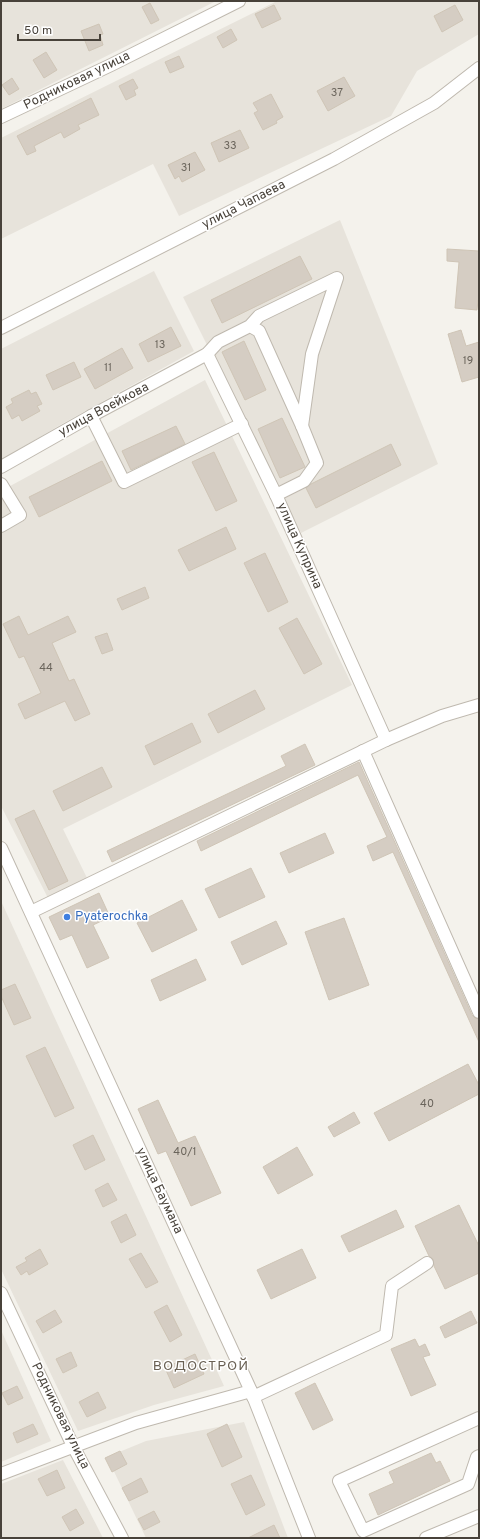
<svg xmlns="http://www.w3.org/2000/svg" width="480" height="1539" viewBox="0 0 480 1539" font-family="Overpass,sans-serif">
<rect width="100%" height="100%" fill="#f4f2ec"/>
<g fill="#e7e3db">
<path d="M1,1H216L1,109Z"/>
<path d="M277,1H479V34L417,71L391,116L179,216L153,164L1,239V138Z"/>
<path d="M340,220L438,464L301,533L183,297Z"/>
<path d="M154,271L194,351L60,425L1,460V349Z"/>
<path d="M205,380L352,685L63,829L87,878L48,898L1,806V491Z"/>
<path d="M1,901L224,1386L154,1405L78,1431L1,1269Z"/>
<path d="M1,1330L51,1441L1,1462Z"/>
<path d="M244,1422L288,1538H146L107,1457L146,1441Z"/>
<path d="M63,1460L103,1538H1V1484Z"/>
</g>
<g fill="#d5cdc3" stroke="#cfc5b6">
<path d="M150,3L159,20L151,24L142,7Z"/>
<path d="M274,5L281,19L262,28L255,14Z"/>
<path d="M455,5L463,20L442,32L434,16Z"/>
<path d="M99,24L103,34L100,35L103,45L89,51L81,31Z"/>
<path d="M231,29L237,40L223,48L217,37Z"/>
<path d="M46,52L57,70L44,78L33,60Z"/>
<path d="M179,56L184,67L170,73L165,62Z"/>
<path d="M344,77L355,96L328,111L317,91Z"/>
<path d="M12,78L19,89L9,95L2,85Z"/>
<path d="M133,79L138,88L134,90L136,95L126,100L119,86Z"/>
<path d="M271,94L283,117L276,121L277,123L263,130L254,113L258,111L253,103Z"/>
<path d="M91,98L99,115L78,125L80,129L64,138L61,132L34,146L36,151L27,155L17,136Z"/>
<path d="M240,130L249,148L219,162L211,143Z"/>
<path d="M195,152L205,170L182,182L179,176L175,179L168,165Z"/>
<path d="M447,249L479,251V301L478,300L477,310L455,308L459,262L447,261Z"/>
<path d="M300,256L312,279L222,323L211,300Z"/>
<path d="M171,327L181,346L148,362L139,344Z"/>
<path d="M461,330L466,346L479,342V377L462,382L448,334Z"/>
<path d="M244,341L266,390L245,400L222,352Z"/>
<path d="M122,348L133,368L95,389L84,369Z"/>
<path d="M74,362L81,377L53,390L46,375Z"/>
<path d="M29,390L31,394L36,392L42,404L37,406L40,411L22,421L19,415L12,419L6,407L13,403L11,399Z"/>
<path d="M282,418L305,467L280,478L258,429Z"/>
<path d="M176,426L185,444L131,470L122,451Z"/>
<path d="M391,444L401,465L316,508L306,488L311,484Z"/>
<path d="M214,452L237,501L216,511L192,462Z"/>
<path d="M102,461L112,481L39,517L29,497Z"/>
<path d="M226,527L236,549L189,571L178,550Z"/>
<path d="M265,553L288,602L268,612L244,563Z"/>
<path d="M145,587L149,598L122,610L117,599Z"/>
<path d="M19,616L28,635L68,616L76,632L52,643L69,681L74,679L90,714L75,721L65,701L25,719L18,704L41,693L24,656L19,658L3,624Z"/>
<path d="M297,618L322,664L304,674L279,628Z"/>
<path d="M107,633L113,650L102,654L95,637Z"/>
<path d="M255,690L265,709L218,733L208,714Z"/>
<path d="M192,723L201,742L154,765L145,746Z"/>
<path d="M305,744L315,765L112,862L107,851L286,766L281,756Z"/>
<path d="M359,762L472,1015L475,1018L479,1019V1042L393,852L373,861L367,846L387,837L358,775L201,851L197,841Z"/>
<path d="M102,767L112,787L63,811L53,791Z"/>
<path d="M34,810L68,881L49,890L15,819Z"/>
<path d="M325,833L334,853L289,873L280,853Z"/>
<path d="M251,868L265,897L219,918L205,889Z"/>
<path d="M99,893L110,917L93,925L109,958L87,968L72,935L60,940L49,917Z"/>
<path d="M182,900L197,930L152,952L137,923Z"/>
<path d="M344,918L369,985L329,1000L305,932Z"/>
<path d="M276,921L287,944L242,965L231,942Z"/>
<path d="M196,959L206,980L160,1001L151,980Z"/>
<path d="M15,984L31,1018L14,1025L1,996V990Z"/>
<path d="M45,1047L74,1108L55,1117L26,1056Z"/>
<path d="M468,1064L479,1085V1094L389,1141L374,1113Z"/>
<path d="M158,1100L178,1143L195,1136L221,1193L191,1206L166,1151L158,1154L138,1109Z"/>
<path d="M354,1112L360,1123L334,1137L328,1127Z"/>
<path d="M93,1135L105,1160L85,1170L73,1145Z"/>
<path d="M297,1147L313,1175L278,1194L263,1167Z"/>
<path d="M108,1183L117,1200L103,1207L95,1190Z"/>
<path d="M459,1205L479,1246V1273L445,1289L434,1266L433,1259L429,1256L415,1226Z"/>
<path d="M396,1210L404,1227L349,1252L341,1236Z"/>
<path d="M126,1214L136,1235L121,1243L111,1222Z"/>
<path d="M40,1249L48,1264L29,1275L27,1271L21,1275L16,1267L27,1261L25,1258Z"/>
<path d="M302,1249L316,1278L271,1299L257,1270Z"/>
<path d="M141,1253L158,1282L146,1288L129,1259Z"/>
<path d="M167,1305L182,1335L170,1342L154,1312Z"/>
<path d="M55,1310L62,1322L43,1333L36,1321Z"/>
<path d="M471,1311L477,1323L445,1338L440,1327Z"/>
<path d="M415,1339L419,1347L425,1344L430,1355L423,1357L436,1385L411,1396L391,1349Z"/>
<path d="M71,1352L77,1366L63,1373L56,1359Z"/>
<path d="M195,1354L204,1374L174,1388L165,1368Z"/>
<path d="M315,1383L333,1420L313,1430L295,1393Z"/>
<path d="M17,1386L23,1398L8,1405L2,1393Z"/>
<path d="M98,1392L106,1408L87,1417L79,1402Z"/>
<path d="M33,1424L38,1434L17,1443L13,1433Z"/>
<path d="M227,1424L242,1457L222,1467L207,1434Z"/>
<path d="M120,1451L127,1464L112,1472L105,1458Z"/>
<path d="M431,1453L436,1463L440,1461L450,1481L378,1515L369,1494L394,1483L389,1472Z"/>
<path d="M57,1470L65,1488L47,1496L38,1479Z"/>
<path d="M251,1475L265,1505L246,1515L231,1484Z"/>
<path d="M141,1478L148,1492L129,1501L122,1488Z"/>
<path d="M76,1509L84,1523L70,1531L62,1517Z"/>
<path d="M154,1511L160,1522L144,1530L138,1519Z"/>
<path d="M274,1525L280,1538H248Z"/>
</g>
<g fill="none" stroke-linecap="round" stroke-linejoin="round">
<defs>
<g id="minor">
<path d="M1,117L111,65L239,1"/>
<path d="M1,328L334,159L434,103L479,68"/>
<path d="M207,354L276,495L386,740"/>
<path d="M91,416L124,482L242,424"/>
<path d="M1,467L91,416L207,354L218,342L250,326L259,316L337,278L312,354L302,426L259,331L250,326"/>
<path d="M1,484L20,515L1,526"/>
<path d="M276,495L304,481L317,463L302,426"/>
<path d="M363,751L479,1012"/>
<path d="M1,848L251,1391L309,1538"/>
<path d="M31,912L386,740L442,716L479,705"/>
<path d="M1,1293L73,1446L122,1538"/>
<path d="M253,1397L386,1335L392,1286L427,1263"/>
<path d="M479,1418L339,1481L363,1531L468,1484L477,1457L479,1456"/>
<path d="M1,1474L136,1423L251,1391"/>
<path d="M426,1538L479,1516"/>
</g>
</defs>
<use href="#minor" stroke="#bfb9af" stroke-width="14"/>
<use href="#minor" stroke="#fff" stroke-width="12"/>
</g>
<circle fill="#3f7fe0" stroke="#fff" stroke-width="1.5" cx="67" cy="917" r="4"/>
<g text-anchor="middle" dominant-baseline="central" stroke-width="3" stroke-linejoin="round" paint-order="stroke">
<g font-size="11" fill="#6b655c">
<text x="337" y="93">37</text>
<text x="230" y="146">33</text>
<text x="186" y="168">31</text>
<text x="160" y="345">13</text>
<text x="468" y="361">19</text>
<text x="108" y="368">11</text>
<text x="46" y="668">44</text>
<text x="427" y="1104">40</text>
<text x="185" y="1152">40/1</text>
</g>
<g font-size="13" fill="#48423a" stroke="#fff">
<text transform="translate(77 81) rotate(-26)">Родниковая улица</text>
<text transform="translate(244 205) rotate(-27)">улица Чапаева</text>
<text transform="translate(104 410) rotate(-28)">улица Воейкова</text>
<text transform="translate(299 546) rotate(66)">улица Куприна</text>
<text transform="translate(159 1191) rotate(65)">улица Баумана</text>
<text transform="translate(60 1416) rotate(64)">Родниковая улица</text>
</g>
<g font-size="13" fill="#366cbe" stroke="#fff" text-anchor="start">
<text x="75" y="917">Pyaterochka</text>
</g>
<g font-size="14" letter-spacing="1" fill="#696053" stroke="#fff">
<text x="201" y="1366">ВОДОСТРОЙ</text>
</g>
</g>
<rect width="480" height="1539" fill="none" stroke="#48423a" stroke-width="4"/>
<path d="M18 34v6h82v-6" fill="none" stroke="#48423a" stroke-width="2"/>
<text x="24" y="34" font-size="12" fill="#48423a" stroke="#ffffff" stroke-width="3" paint-order="stroke">50 m</text>
</svg>
